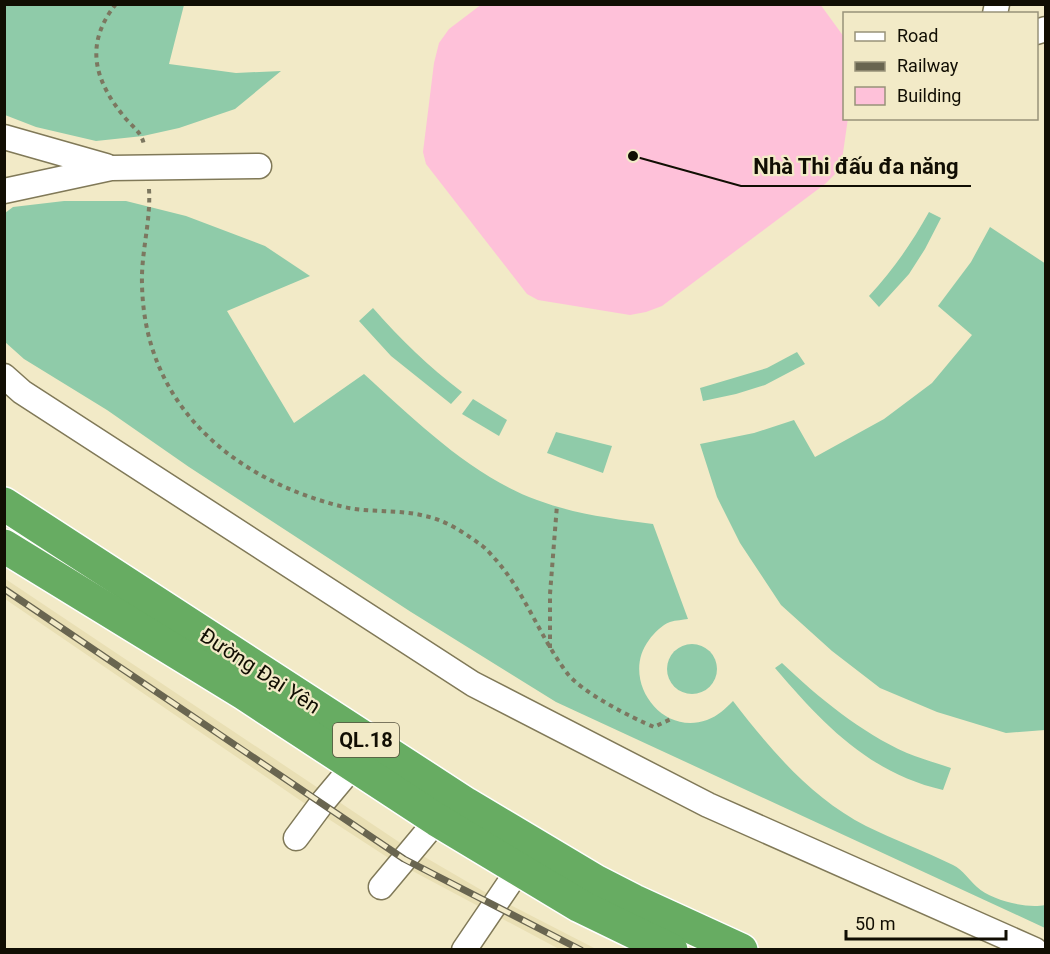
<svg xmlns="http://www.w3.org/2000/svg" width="1050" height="954" viewBox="0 0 1050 954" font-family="Roboto,sans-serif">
<rect width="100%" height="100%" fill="#f2eac7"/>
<path fill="#e9dfb4" d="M4,578L399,842L483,891L596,949H559L390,859L307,805L5,599Z"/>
<g fill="#8fcba9">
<path d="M4,5H184L169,64L236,73L281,71L235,109L179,128L143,136L96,141L36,127L5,115Z"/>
<path d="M64,201H126L186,216L265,246L310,276L227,311L294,423L364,374C415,420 471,476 537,500C574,514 614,519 653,524L688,619C683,620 676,620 670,622C662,625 654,633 649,640C620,678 660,737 707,720C718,716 725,709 733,701C770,749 811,798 866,826C894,840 925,851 953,865C963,870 969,880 977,887C991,900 1026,909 1045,905V928L556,702L411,612L189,467L107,410L24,359L5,342V213L13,207Z"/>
<path d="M929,212L941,218L925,249L909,274L879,307L869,296C894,269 911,244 929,212Z"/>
<path d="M990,227L1046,264L1045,730L1006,733L937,712L880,688L832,651L781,605L740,543L717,497L700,444L754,433L794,420L815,457L884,419L932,383L972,335L938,306L971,262Z"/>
<path d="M373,308C401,340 428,366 462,392L451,404L391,356L359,321Z"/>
<path d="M797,352L805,364L765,385L736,394L703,401L700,388L767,368Z"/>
<path d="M473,399L507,420L499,436L462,414Z"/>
<path d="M556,432L612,446L603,473L547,453Z"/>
<circle cx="692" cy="669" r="25"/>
<path d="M782,663C819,698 860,732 907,753C921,759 937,763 951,768L943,790C869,773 823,724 775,668Z"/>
</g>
<path fill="#fec1d9" d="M482,4H820L844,37V118H848L842,160L835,174L825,184L662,306L646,312L630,315L538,300L527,294L426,164L423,152L434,63L439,43L449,29Z"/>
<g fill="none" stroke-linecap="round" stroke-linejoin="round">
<defs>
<g id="minor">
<path d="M995,14L997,4"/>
<path d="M1036,32L1046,29"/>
<path d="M4,137L106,166"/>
<path d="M4,191L111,168L259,166"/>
<path d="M4,376L22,392L473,684L708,805L1035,950"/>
<path d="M296,838L322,803L353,766"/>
<path d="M381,887L437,820"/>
<path d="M464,950L519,869"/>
</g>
<g id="highway">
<path d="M4,504L466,804L595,881L634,901L741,950"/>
<path d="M4,546L245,694L437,820L580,906L671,950"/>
</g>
</defs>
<use href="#minor" stroke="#807958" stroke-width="27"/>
<use href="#highway" stroke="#fff" stroke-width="36"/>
<g stroke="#7c7760" stroke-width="4" stroke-dasharray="4.5 4.5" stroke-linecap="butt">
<path d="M116,4C83,45 95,82 126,119C134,128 142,133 144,145"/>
<path d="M149,189C151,221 141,252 142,284C144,405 233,480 344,507C370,513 399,509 425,516C445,520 465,533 481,545C487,549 492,556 497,561C526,595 540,637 567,673C581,692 632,718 654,727L671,719"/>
<path d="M550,648V594L557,505"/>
</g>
<use href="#minor" stroke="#fff" stroke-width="24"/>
<use href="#highway" stroke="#67ac62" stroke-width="33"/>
<defs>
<path id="rail" d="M4,589L404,859L581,950"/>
</defs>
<use href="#rail" stroke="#696550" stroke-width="7"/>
<use href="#rail" stroke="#f2eac7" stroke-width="4.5" stroke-dasharray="14" stroke-linecap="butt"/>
</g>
<g text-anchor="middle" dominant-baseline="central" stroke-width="4.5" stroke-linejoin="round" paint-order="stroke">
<rect fill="#f2eac7" stroke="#54503e" stroke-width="1.5" x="333" y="723" width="66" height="34" rx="4.5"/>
<g font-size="20" font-weight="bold" fill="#110e03">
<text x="366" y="740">QL.18</text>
</g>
<g font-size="21" fill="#110e03" stroke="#f2eac7">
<text transform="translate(260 671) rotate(33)">Đường Đại Yên</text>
</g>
</g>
<path fill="none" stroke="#110e03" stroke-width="2" d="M633 156L741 186H971"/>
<circle fill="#110e03" stroke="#f2eac7" stroke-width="2" cx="633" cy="156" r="6"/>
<g font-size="22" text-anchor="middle" font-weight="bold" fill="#110e03" stroke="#f2eac7" stroke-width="4.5" stroke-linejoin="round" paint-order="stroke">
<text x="856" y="174">Nhà Thi đấu đa năng</text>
</g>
<rect width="1050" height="954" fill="none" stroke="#110e03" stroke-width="12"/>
<rect x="843" y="12" width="195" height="108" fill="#f2eac7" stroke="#989279" stroke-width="1.5"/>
<rect x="855" y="32" width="30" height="9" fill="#ffffff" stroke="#989279" stroke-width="1.5"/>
<text x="897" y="42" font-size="18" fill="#110e03">Road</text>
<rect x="855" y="62" width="30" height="9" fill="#696550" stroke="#989279" stroke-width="1.5"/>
<text x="897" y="72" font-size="18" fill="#110e03">Railway</text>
<rect x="855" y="87" width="30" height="18" fill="#fec1d9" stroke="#989279" stroke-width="1.5"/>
<text x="897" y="102" font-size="18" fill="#110e03">Building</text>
<path d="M846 930v9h160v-9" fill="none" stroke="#110e03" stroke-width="3"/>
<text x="855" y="930" font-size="18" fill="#110e03" stroke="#f2eac7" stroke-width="4.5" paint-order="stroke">50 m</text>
</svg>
